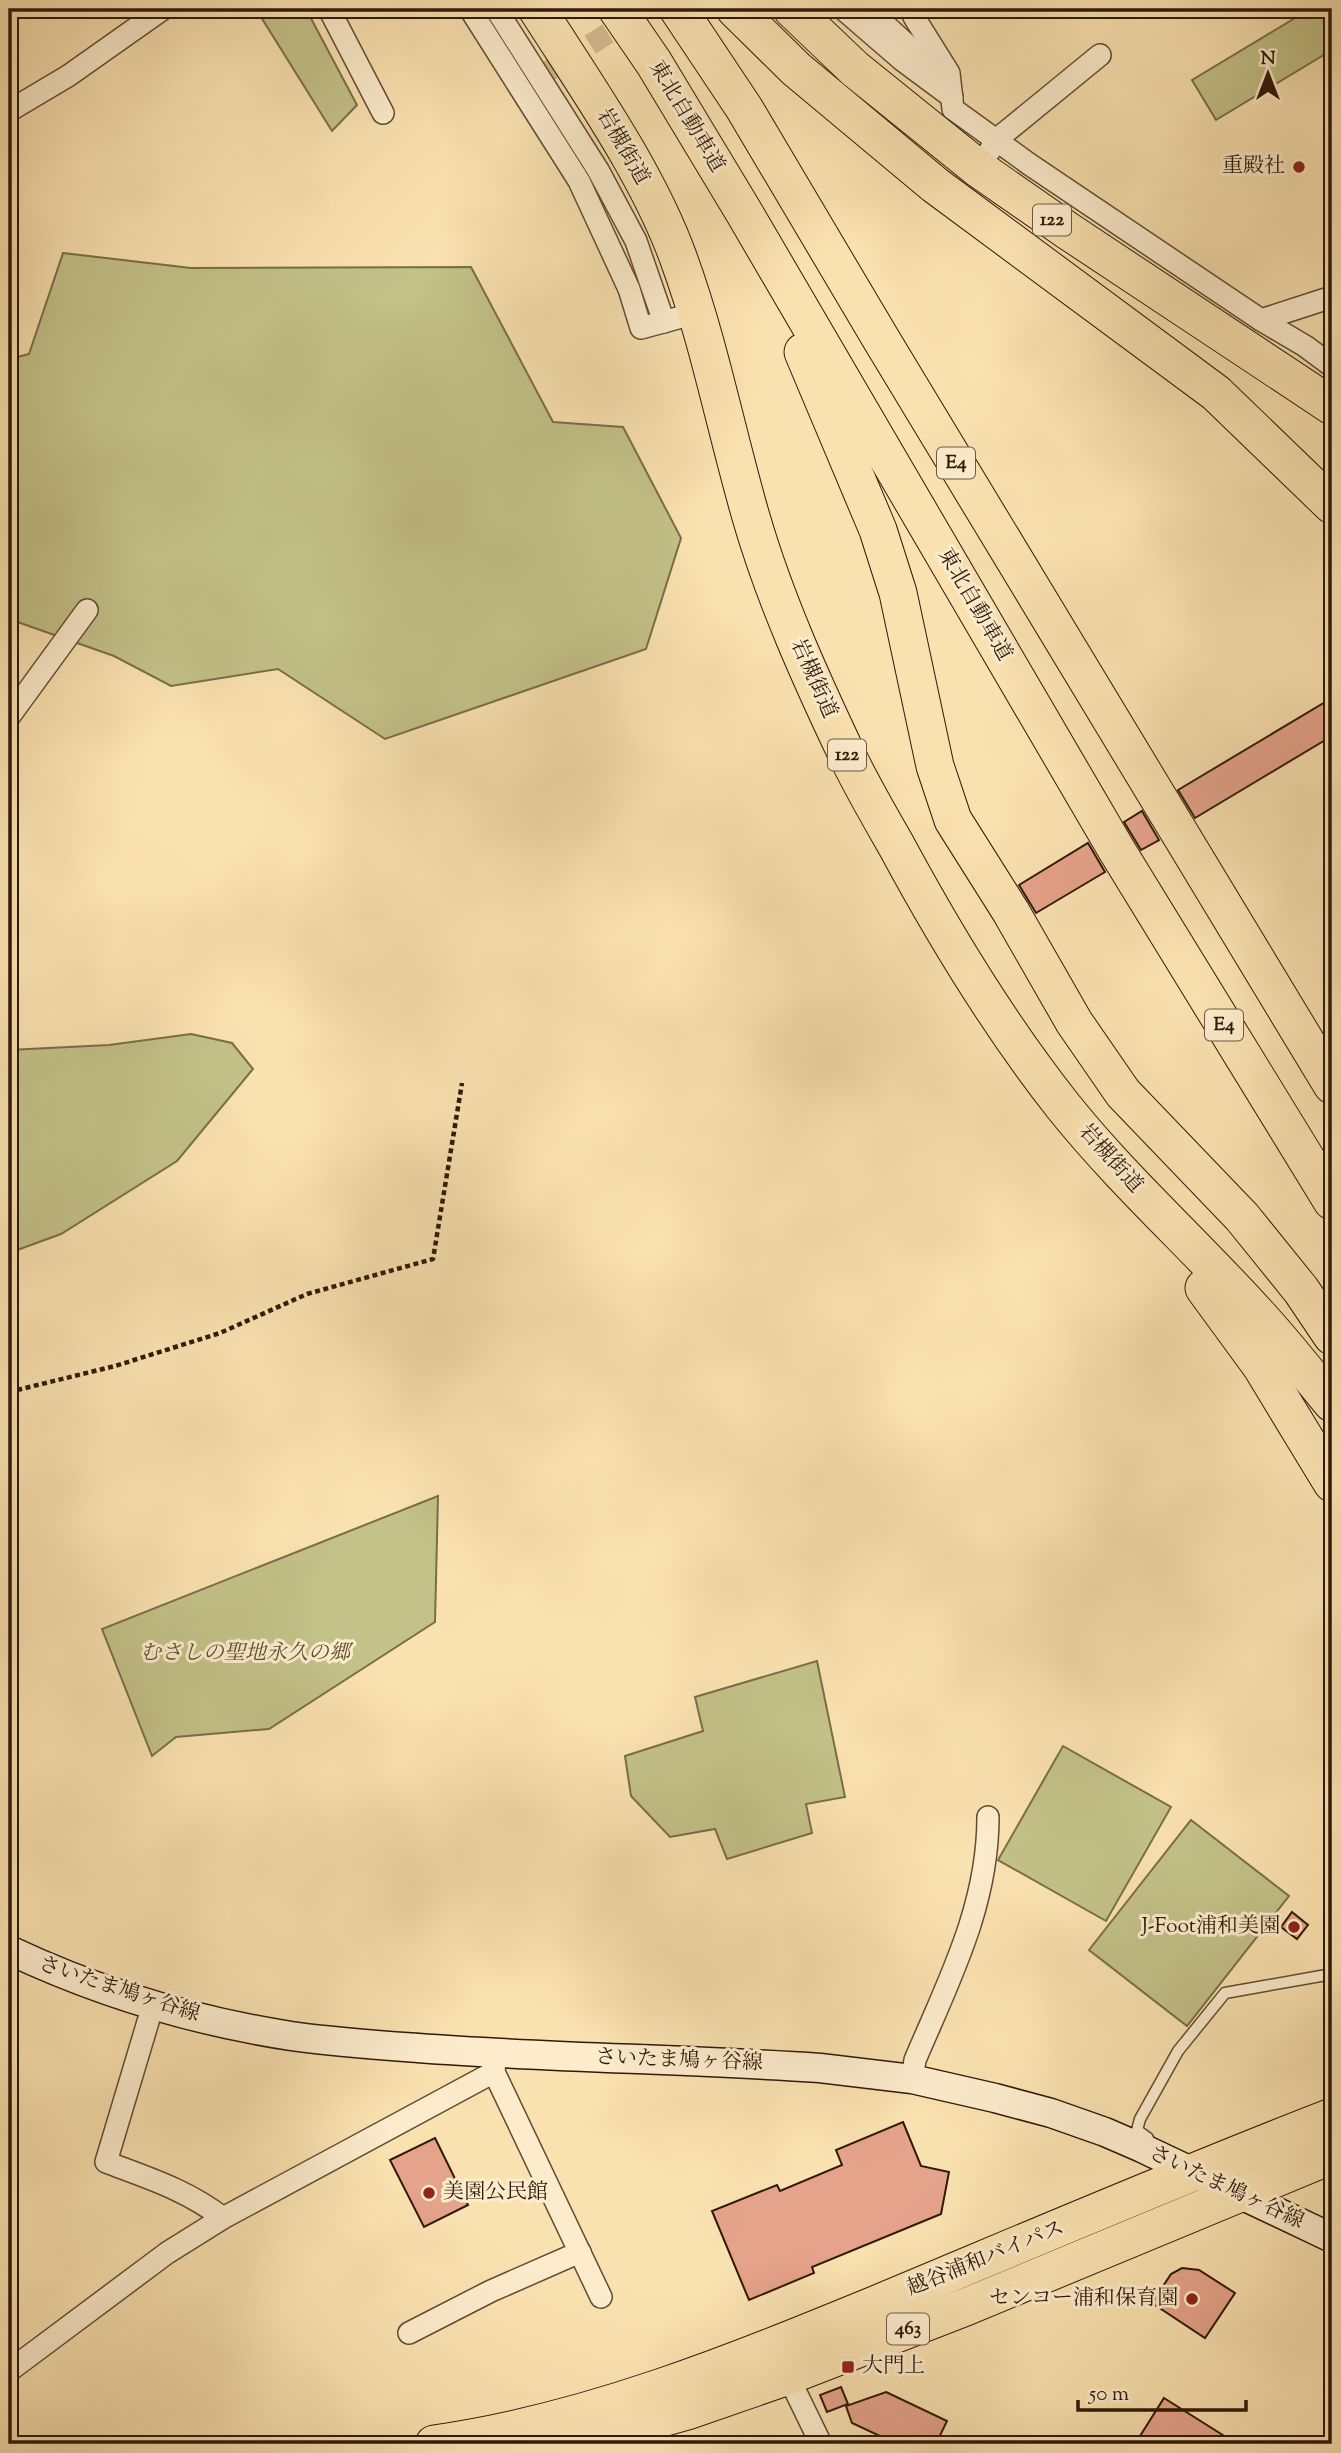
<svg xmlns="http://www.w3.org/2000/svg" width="1341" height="2453" viewBox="0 0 1341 2453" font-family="'Sorts Mill Goudy','Noto Serif JP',serif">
<rect width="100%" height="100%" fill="#fae2b0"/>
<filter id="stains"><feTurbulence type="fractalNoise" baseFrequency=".00286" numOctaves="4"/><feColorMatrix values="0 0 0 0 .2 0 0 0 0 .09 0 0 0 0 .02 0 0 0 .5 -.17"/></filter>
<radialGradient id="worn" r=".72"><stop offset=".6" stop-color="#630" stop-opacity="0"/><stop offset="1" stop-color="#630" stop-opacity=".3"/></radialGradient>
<g fill="#c3c288" stroke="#796e48" stroke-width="2">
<path d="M256,9H306L357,105L332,131Z"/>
<path d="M1310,9H1327L1332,17V50L1216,120L1192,80Z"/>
<path d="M63,253L191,268L471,267L553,422L623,427L681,538L646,649L385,739L278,669L171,686L114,656L9,619V359L29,354Z"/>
<path d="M191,1034L232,1043L253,1069L177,1161L61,1234L9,1253V1050L109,1045Z"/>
<path d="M438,1496L435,1622L269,1729L176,1737L152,1756L102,1629Z"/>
<path d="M817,1661L845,1797L806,1804L812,1833L727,1859L715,1829L670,1837L631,1796L625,1756L703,1731L695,1697Z"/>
<path d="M1063,1746L1171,1807L1106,1921L998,1860Z"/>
<path d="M1191,1820L1289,1896L1187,2026L1089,1950Z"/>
</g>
<g fill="#e6a38b" stroke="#2f1909" stroke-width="2">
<path d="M1332,698V736L1195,818L1178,790Z"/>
<path d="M1142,811L1159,840L1141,850L1124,822Z"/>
<path d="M1088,843L1105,872L1036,913L1019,885Z"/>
<path d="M1292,1912L1308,1925L1297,1939L1281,1927Z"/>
<path d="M903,2122L921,2166L949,2172L941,2214L812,2267L814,2273L749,2300L712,2211L777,2185L780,2191L842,2165L836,2150Z"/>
<path d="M435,2138L468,2205L424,2227L390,2160Z"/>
<path d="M1182,2268L1199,2270L1235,2293L1205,2338L1152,2303L1171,2274Z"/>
<path d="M841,2387L848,2404L827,2412L820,2395Z"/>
<path d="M886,2392L947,2421L936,2444H897L852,2423L846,2406Z"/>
<path d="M1164,2398L1237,2444H1135Z"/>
</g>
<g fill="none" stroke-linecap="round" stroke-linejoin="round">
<path stroke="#d1ba8f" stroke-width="21" stroke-dasharray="21 10" stroke-linecap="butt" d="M538,78L646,9"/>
<defs>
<path id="lane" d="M1148,2138L1137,2130L1140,2119L1178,2051L1225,1993L1332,1974"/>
<g id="street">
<path d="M329,9L383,113"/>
<path d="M470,9L579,181L629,289L641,328L696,313"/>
<path d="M496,9L598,170L636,241L664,322"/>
<path d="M843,9L902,60L952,97"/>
<path d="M868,9L917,54L933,64"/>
<path d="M916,9L914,17L949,73L953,109L996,140L979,169"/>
<path d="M1100,55L996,140L1029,164L1261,320L1305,346L1332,366"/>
<path d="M9,111L68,76L163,9"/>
<path d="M1261,320L1332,297"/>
<path d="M9,717L87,610"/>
<path d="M153,2005L106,2162C148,2178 187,2190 223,2218"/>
<path d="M495,2061L494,2072L601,2297"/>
<path d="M912,2079L915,2060C949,1980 988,1906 988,1817"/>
<path d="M409,2333L491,2291L580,2252"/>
<path d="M9,2371L167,2253L223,2218L494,2072"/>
<path d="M788,2376L821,2444"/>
</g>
<path id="secondary" d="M9,1950C98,1992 194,2021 291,2036C333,2042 376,2045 418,2048C552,2058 686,2059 820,2068L912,2079L995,2098L1051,2113L1105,2132L1142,2148L1332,2238"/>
<g id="highway">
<path d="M537,9C586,86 647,172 678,257C709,341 726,431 751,517C775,600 812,681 849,759C863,788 880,817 896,845C945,936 999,1025 1063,1106C1123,1181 1194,1244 1258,1315C1284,1343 1308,1374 1332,1403"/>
<path d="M617,9L654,63L745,214L1116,849L1332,1201"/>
<path d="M678,9L744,108L881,339L1332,1085"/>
<path d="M735,9L796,69L935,185L1216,393L1332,505"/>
<path d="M792,9L855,69L979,169L1068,231L1332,406"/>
<path d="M803,352L878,530L898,593L935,766L953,820L1011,912L1074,1022L1123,1093L1242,1217L1301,1290L1332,1336"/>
<path d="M1204,1288L1261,1366L1332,1483"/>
<path d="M434,2444C589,2422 733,2363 877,2304C1028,2241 1179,2176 1332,2117"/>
<path d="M570,2444L687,2411L788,2376L968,2306L1332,2155"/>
</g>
</defs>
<use href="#lane" stroke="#624b33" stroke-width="13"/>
<use href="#street" stroke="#624b33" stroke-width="24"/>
<use href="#secondary" stroke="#2f1909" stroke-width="31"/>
<use href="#highway" stroke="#2f1909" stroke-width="39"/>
<path stroke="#2f1909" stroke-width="4.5" stroke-dasharray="5 3.5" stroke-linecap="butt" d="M9,1392L115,1366L220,1333L307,1294L433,1259L462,1083"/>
<use href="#lane" stroke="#fceccc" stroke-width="10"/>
<use href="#street" stroke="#fceccc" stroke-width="21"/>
<use href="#secondary" stroke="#fceccc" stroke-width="28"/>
<use href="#highway" stroke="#fae2b0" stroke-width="37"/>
</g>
<g fill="#8f2418" stroke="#fceccc" stroke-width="2.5">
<circle cx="1299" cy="167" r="7"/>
<circle cx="1294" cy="1927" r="7"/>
<circle cx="429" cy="2193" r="7"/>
<circle cx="1192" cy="2299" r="7"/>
<rect x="841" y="2360" width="14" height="14" rx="3.5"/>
</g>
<g text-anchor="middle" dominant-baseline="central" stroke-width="6" stroke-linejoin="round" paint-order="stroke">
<g fill="#fceccc" stroke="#6c5844" stroke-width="2">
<rect x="1033" y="204.5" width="38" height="31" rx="5"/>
<rect x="937" y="447.5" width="38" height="31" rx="5"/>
<rect x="828" y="739.5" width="38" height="31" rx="5"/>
<rect x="1205" y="1009.5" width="38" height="31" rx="5"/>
<rect x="887" y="2313.5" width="42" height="31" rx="5"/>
</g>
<g font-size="19" font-weight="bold" fill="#2f1909">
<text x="1052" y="220">122</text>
<text x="956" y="463">E4</text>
<text x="847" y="755">122</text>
<text x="1224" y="1025">E4</text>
<text x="908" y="2329">463</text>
</g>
<g font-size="21" fill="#2f1909" stroke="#fceccc">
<text transform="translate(686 117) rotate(59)">東北自動車道</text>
<text transform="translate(622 147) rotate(60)">岩槻街道</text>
<text transform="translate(974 605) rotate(60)">東北自動車道</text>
<text transform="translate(813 679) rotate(66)">岩槻街道</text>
<text transform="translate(1110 1159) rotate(48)">岩槻街道</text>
<text transform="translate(119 1990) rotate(18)">さいたま鳩ヶ谷線</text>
<text transform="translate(679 2061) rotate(2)">さいたま鳩ヶ谷線</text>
<text transform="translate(1226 2188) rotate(25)">さいたま鳩ヶ谷線</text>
<text transform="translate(986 2259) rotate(-22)">越谷浦和バイパス</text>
</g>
<g font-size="21" fill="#2f1909" stroke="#fceccc" text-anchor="end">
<text x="1285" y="167">重殿社</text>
<text x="1280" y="1927">J-Foot浦和美園</text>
<text x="443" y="2193" text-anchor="start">美園公民館</text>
<text x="1178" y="2299">センコー浦和保育園</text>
<text x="862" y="2367" text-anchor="start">大門上</text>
</g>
<g font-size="21" font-style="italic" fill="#5b4c2f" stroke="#fceccc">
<text x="245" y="1654">むさしの聖地永久の郷</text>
</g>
</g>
<rect width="1341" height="2453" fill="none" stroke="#fae2b0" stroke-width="35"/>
<rect x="10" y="10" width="1320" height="2432" fill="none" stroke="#2f1909" stroke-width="3.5"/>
<rect x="18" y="18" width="1306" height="2418" fill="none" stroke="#2f1909" stroke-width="2"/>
<g transform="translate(1268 74)" stroke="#fceccc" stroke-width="5" paint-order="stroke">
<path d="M0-5L12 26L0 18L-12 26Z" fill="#2f1909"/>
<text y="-10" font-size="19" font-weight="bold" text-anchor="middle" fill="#2f1909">N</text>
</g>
<path d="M1078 2400v10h168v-10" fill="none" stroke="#2f1909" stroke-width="3.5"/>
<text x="1089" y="2400" font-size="21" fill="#2f1909" stroke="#fceccc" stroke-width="5" paint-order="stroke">50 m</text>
<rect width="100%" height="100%" filter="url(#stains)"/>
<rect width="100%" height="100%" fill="url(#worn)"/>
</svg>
